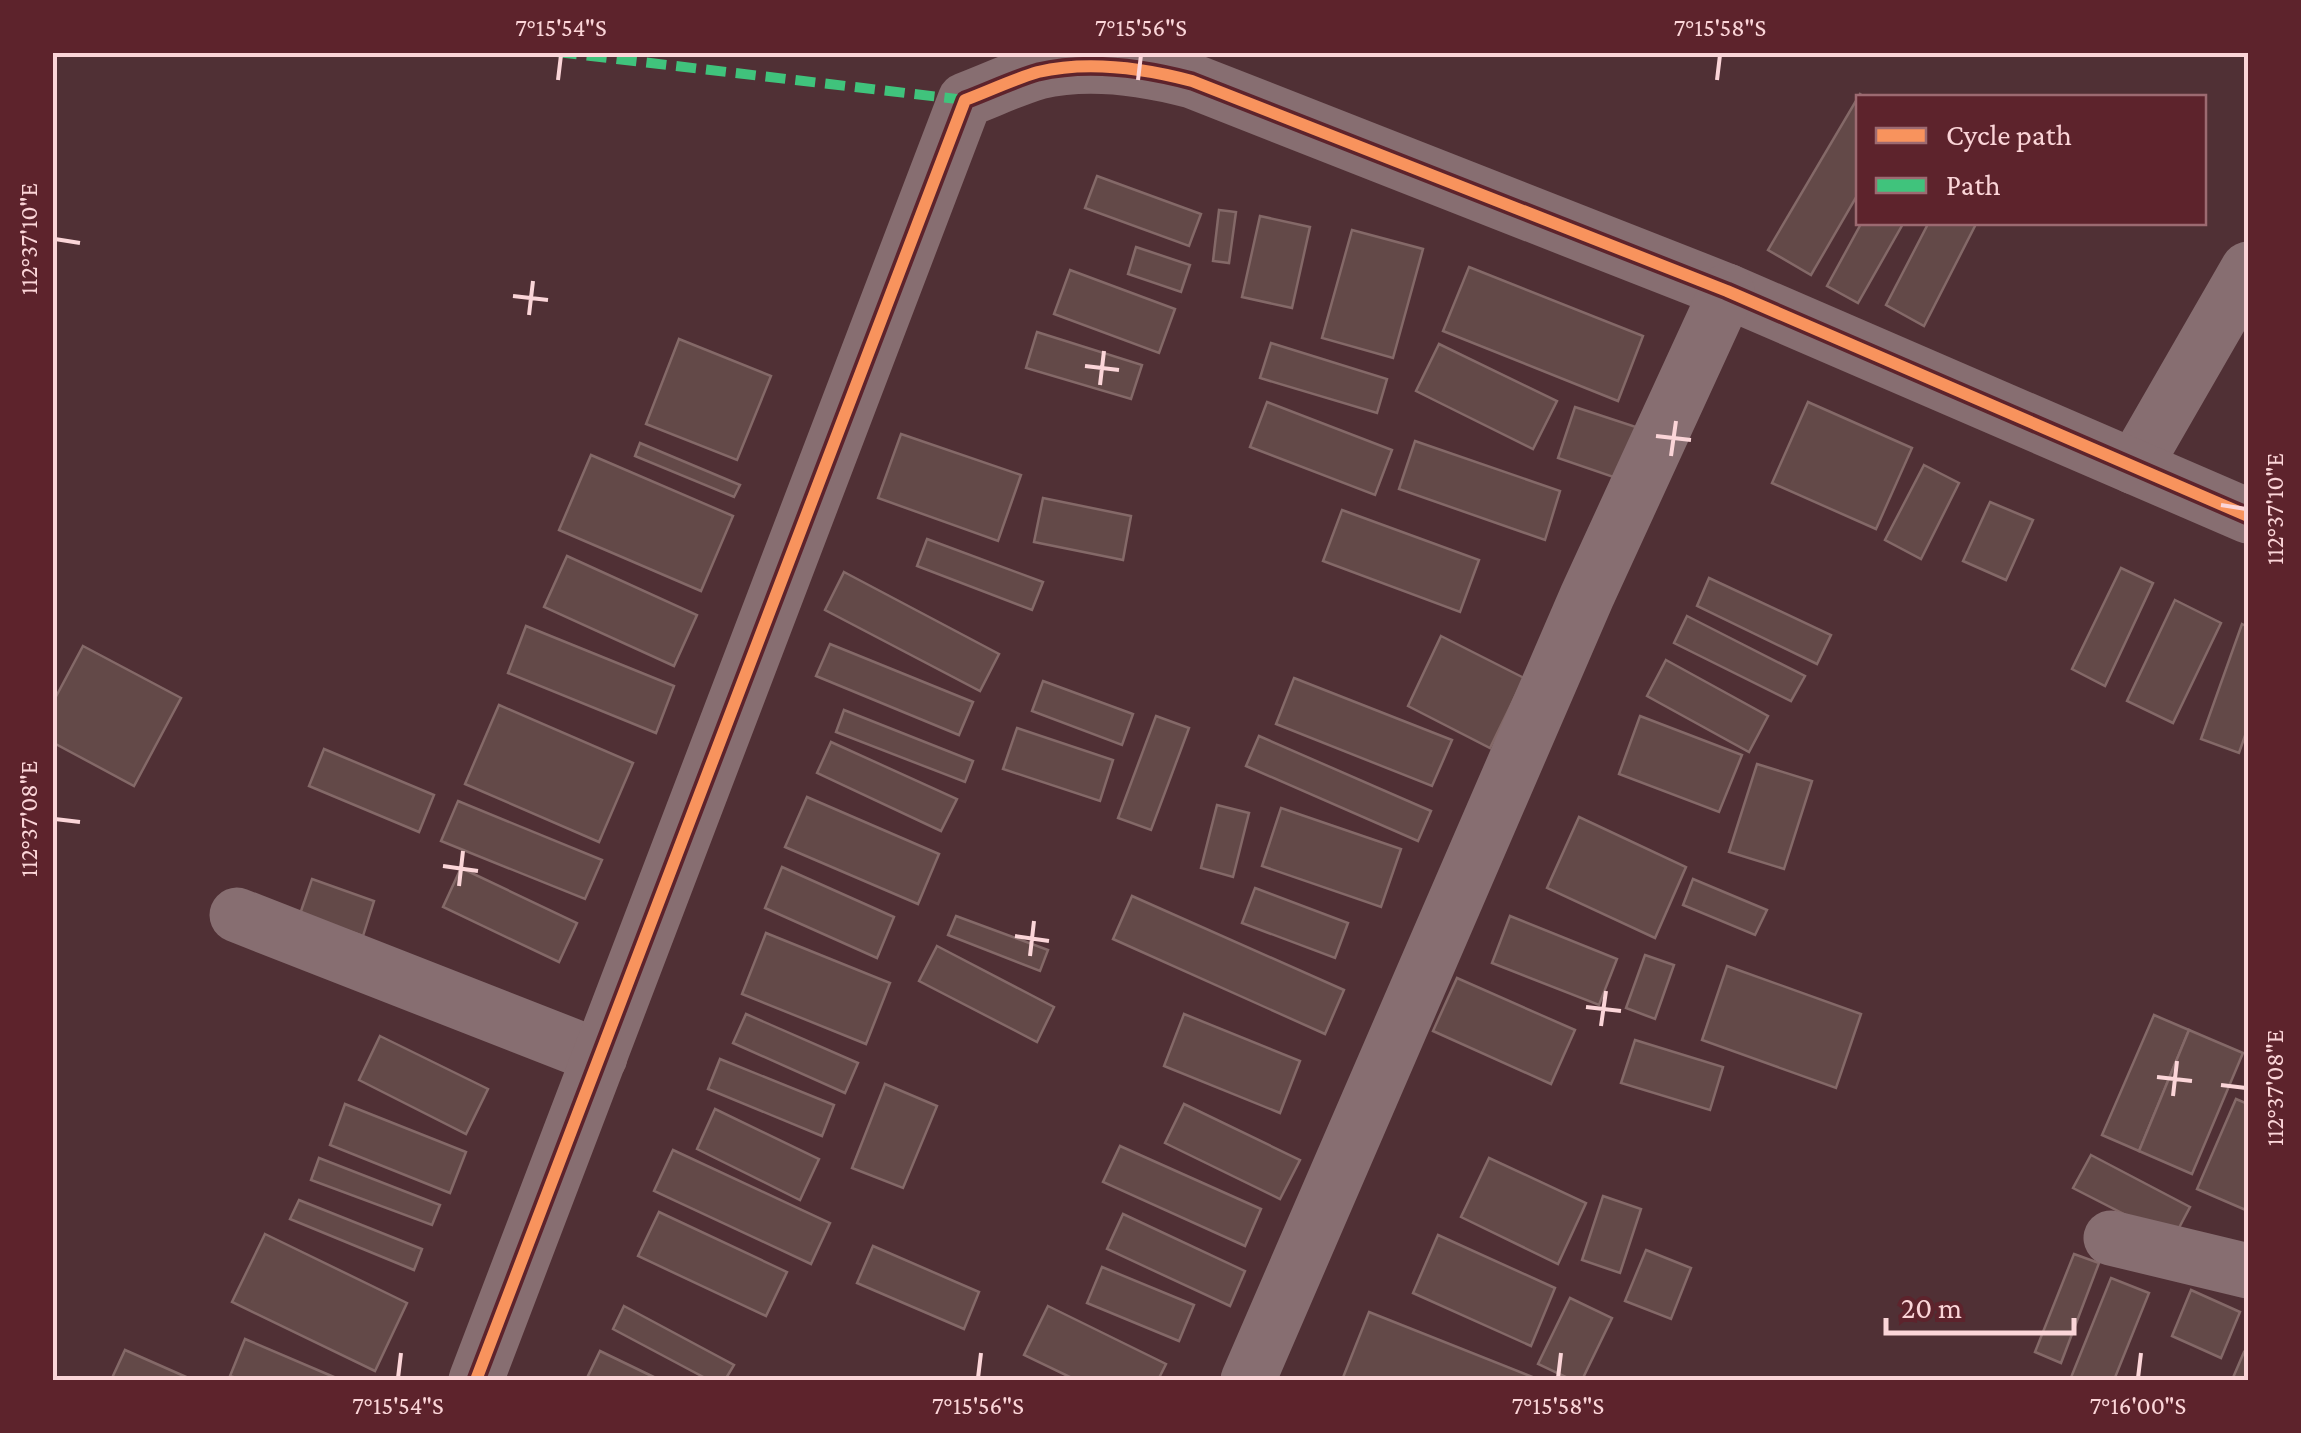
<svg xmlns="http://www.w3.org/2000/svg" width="2301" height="1433" viewBox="0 0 2301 1433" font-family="'Crimson Pro',serif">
<rect width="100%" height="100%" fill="#503035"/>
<g fill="#634948" stroke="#846968" stroke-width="2.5">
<path d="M1860,94L1866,98H1858V194L1811,275L1768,250Z"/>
<path d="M1097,176L1201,214L1189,246L1085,208Z"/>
<path d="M1219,210L1236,212L1229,263L1213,261Z"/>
<path d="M1260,216L1310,227L1292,308L1242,297Z"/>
<path d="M1862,222H1904L1858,303L1827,286Z"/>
<path d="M1929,222H1977L1924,326L1886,305Z"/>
<path d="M1352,230L1423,249L1393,358L1322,338Z"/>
<path d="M1136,247L1190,265L1181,292L1128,274Z"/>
<path d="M1469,267L1643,336L1618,401L1443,331Z"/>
<path d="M1070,270L1175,309L1159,353L1054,314Z"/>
<path d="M1037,332L1142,365L1131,399L1026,368Z"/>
<path d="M679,339L771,376L737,460L646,424Z"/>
<path d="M1271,343L1387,379L1377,413L1260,378Z"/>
<path d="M1439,344L1557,401L1533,449L1416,391Z"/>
<path d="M1267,402L1392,450L1375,495L1250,447Z"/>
<path d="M1808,402L1912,448L1876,529L1772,483Z"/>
<path d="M1575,407L1639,428L1622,480L1558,458Z"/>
<path d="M901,434L1021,475L998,541L878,498Z"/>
<path d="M1415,441L1560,491L1545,540L1399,489Z"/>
<path d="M640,443L740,485L734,497L635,456Z"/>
<path d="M591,455L733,516L701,591L559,530Z"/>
<path d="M1924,465L1959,483L1921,559L1885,540Z"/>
<path d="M1043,498L1131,516L1123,560L1034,542Z"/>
<path d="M1990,502L2033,520L2006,580L1963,561Z"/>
<path d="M1342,510L1479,560L1460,612L1323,561Z"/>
<path d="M927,539L1043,582L1032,610L917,566Z"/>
<path d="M567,556L697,615L674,666L544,607Z"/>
<path d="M2121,568L2153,583L2105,686L2072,669Z"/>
<path d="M844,572L999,654L980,691L825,610Z"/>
<path d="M1709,578L1831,635L1817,664L1697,606Z"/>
<path d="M2175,600L2221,623L2173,723L2127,701Z"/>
<path d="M1687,616L1805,676L1791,701L1674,643Z"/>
<path d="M2242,624L2248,627V727L2239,753L2201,739Z"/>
<path d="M526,626L674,686L656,733L508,673Z"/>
<path d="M1441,636L1524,678L1490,748L1408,706Z"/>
<path d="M830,644L973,702L959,735L816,676Z"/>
<path d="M83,646L181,698L134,786L52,742V704Z"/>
<path d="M1666,660L1768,716L1749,752L1647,696Z"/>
<path d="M1294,678L1452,740L1432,786L1276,724Z"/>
<path d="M1043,681L1133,714L1122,745L1032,711Z"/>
<path d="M499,705L633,763L599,842L465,784Z"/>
<path d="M844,710L973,761L965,782L836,732Z"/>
<path d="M1156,716L1189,728L1151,830L1118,818Z"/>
<path d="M1640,716L1742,755L1719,812L1619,774Z"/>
<path d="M1017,728L1113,760L1100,801L1003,769Z"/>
<path d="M1259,736L1431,811L1418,841L1246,766Z"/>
<path d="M831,742L957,799L941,831L817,773Z"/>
<path d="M324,749L434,795L419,832L309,786Z"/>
<path d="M1757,764L1812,781L1784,869L1729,852Z"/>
<path d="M807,797L939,854L918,904L785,847Z"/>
<path d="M458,801L602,860L585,899L441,841Z"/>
<path d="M1217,805L1249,813L1233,877L1201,868Z"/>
<path d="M1281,808L1401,849L1381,907L1262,866Z"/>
<path d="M1579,817L1686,867L1655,938L1547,888Z"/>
<path d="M782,867L894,917L877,958L765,908Z"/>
<path d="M461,868L577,923L559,962L443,907Z"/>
<path d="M312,879L374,901L363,936L300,914Z"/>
<path d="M1693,879L1767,910L1755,935L1683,905Z"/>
<path d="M1255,888L1348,923L1335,958L1242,923Z"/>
<path d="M1132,896L1344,990L1325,1034L1113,939Z"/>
<path d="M956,916L1048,950L1040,971L948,935Z"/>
<path d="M1510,916L1617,959L1599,1005L1492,963Z"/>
<path d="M766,933L890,983L866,1044L742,994Z"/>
<path d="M937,946L1054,1007L1037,1042L919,981Z"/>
<path d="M1645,955L1674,965L1655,1019L1626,1008Z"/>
<path d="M1727,966L1861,1014L1836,1088L1702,1040Z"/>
<path d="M1457,978L1575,1030L1551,1084L1433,1031Z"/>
<path d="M746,1014L858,1063L845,1093L733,1043Z"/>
<path d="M1184,1014L1300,1061L1280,1113L1164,1066Z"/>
<path d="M2154,1015L2189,1030L2139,1151L2102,1135Z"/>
<path d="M2189,1030L2243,1053L2192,1174L2139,1151Z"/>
<path d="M380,1036L488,1089L466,1134L359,1080Z"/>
<path d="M1635,1040L1723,1067L1710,1110L1621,1083Z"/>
<path d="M720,1059L834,1105L822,1136L708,1089Z"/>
<path d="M885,1084L937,1106L903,1188L852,1168Z"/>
<path d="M2236,1099L2248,1104V1211L2197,1189Z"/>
<path d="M345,1104L466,1152L450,1193L330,1145Z"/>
<path d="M1184,1104L1300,1160L1280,1199L1165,1143Z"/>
<path d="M715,1109L819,1159L800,1200L697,1149Z"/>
<path d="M1120,1146L1261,1209L1245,1246L1103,1182Z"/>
<path d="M673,1150L830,1223L811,1264L654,1191Z"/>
<path d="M2091,1155L2190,1207L2173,1239L2073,1188Z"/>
<path d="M319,1158L440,1205L432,1225L311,1180Z"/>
<path d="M1489,1158L1586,1203L1558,1264L1461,1217Z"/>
<path d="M1603,1196L1641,1209L1620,1273L1582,1260Z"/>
<path d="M299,1200L422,1249L414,1270L290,1219Z"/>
<path d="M659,1212L787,1272L766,1316L638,1256Z"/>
<path d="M1123,1214L1245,1271L1230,1306L1107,1249Z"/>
<path d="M265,1234L407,1303L375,1371L232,1302Z"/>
<path d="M1438,1235L1555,1288L1531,1346L1413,1293Z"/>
<path d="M873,1246L979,1292L964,1329L857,1283Z"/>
<path d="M1646,1250L1691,1268L1671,1319L1625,1301Z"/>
<path d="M2074,1254L2099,1263L2061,1363L2035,1352Z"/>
<path d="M1102,1267L1194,1305L1179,1341L1087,1303Z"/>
<path d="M2111,1278L2149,1293L2114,1380H2070Z"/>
<path d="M2191,1290L2240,1312L2221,1358L2172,1336Z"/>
<path d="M1570,1298L1612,1318L1582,1380H1572L1538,1364Z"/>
<path d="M624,1306L734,1365L725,1380H709L613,1329Z"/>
<path d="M1048,1306L1166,1364L1158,1380H1076L1024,1355Z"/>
<path d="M1369,1312L1540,1380H1342Z"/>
<path d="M245,1339L341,1380H242L230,1376Z"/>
<path d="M125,1350L193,1380H118L112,1378Z"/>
<path d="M600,1351L660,1380H586Z"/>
<path d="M2244,1352L2248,1354V1380H2232Z"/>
</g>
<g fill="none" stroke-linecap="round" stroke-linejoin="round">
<g stroke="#876e71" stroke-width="55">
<path d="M2134,467L2248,269"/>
<path d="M237,915L600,1057"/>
<path d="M2111,1238L2248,1271"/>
<path d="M476,1380L965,100C989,91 1014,79 1038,72C1089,60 1143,68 1192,81L1727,291L2248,516"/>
<path d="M1248,1380L1587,596L1727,291"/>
</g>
<path stroke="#40c37c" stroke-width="10" stroke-dasharray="20 10" stroke-linecap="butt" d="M557,52L965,100"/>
<defs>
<path id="cycleway" d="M476,1380L965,100C989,91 1014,79 1038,72C1089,60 1143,68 1192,81L1727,291L2248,516"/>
</defs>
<use href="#cycleway" stroke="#5d232c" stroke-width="19"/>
<use href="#cycleway" stroke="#f8935d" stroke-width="12"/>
</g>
<path fill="none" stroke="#fbd5d8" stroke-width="4" d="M558,80L561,55M1138,80L1141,55M1717,80L1720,55M55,239L80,243M513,296L548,300M529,315L533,281M1085,366L1119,370M1100,385L1104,351M1656,436L1691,440M1671,456L1676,421M2221,505L2246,509M55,819L80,822M443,866L478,871M459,886L463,851M1015,936L1049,941M1030,956L1034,921M1586,1007L1621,1011M1601,1026L1606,991M2157,1077L2192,1081M2221,1085L2246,1088M2173,1096L2177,1061M398,1378L401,1353M978,1378L981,1353M1558,1378L1561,1353M2138,1378L2141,1353"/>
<rect width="2301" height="1433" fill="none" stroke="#5d232c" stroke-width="110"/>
<rect x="1856" y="95" width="350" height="130" fill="#5d232c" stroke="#9c6a71" stroke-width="2.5"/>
<rect x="1876" y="128" width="50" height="15" fill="#f8935d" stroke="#9c6a71" stroke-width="2.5"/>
<text x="1946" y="145" font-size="30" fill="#fbd5d8">Cycle path</text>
<rect x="1876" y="178" width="50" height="15" fill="#40c37c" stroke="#9c6a71" stroke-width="2.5"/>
<text x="1946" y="195" font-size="30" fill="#fbd5d8">Path</text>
<path d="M1886 1318v15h188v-15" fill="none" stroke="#fbd5d8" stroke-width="5"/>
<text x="1901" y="1318" font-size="30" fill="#fbd5d8" stroke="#5d232c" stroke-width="8" paint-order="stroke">20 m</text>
<rect x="55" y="55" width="2191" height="1323" fill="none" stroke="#fbd5d8" stroke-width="4"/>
<g font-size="25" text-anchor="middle" fill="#fbd5d8">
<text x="561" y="36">7°15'54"S</text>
<text x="1141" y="36">7°15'56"S</text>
<text x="1720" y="36">7°15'58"S</text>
<text transform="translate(28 239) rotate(-90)" y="9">112°37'10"E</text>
<text transform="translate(2274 509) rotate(-90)" y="9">112°37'10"E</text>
<text transform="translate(28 819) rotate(-90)" y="9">112°37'08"E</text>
<text transform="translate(2274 1088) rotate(-90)" y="9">112°37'08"E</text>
<text x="398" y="1414">7°15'54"S</text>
<text x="978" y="1414">7°15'56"S</text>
<text x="1558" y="1414">7°15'58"S</text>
<text x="2138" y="1414">7°16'00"S</text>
</g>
</svg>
